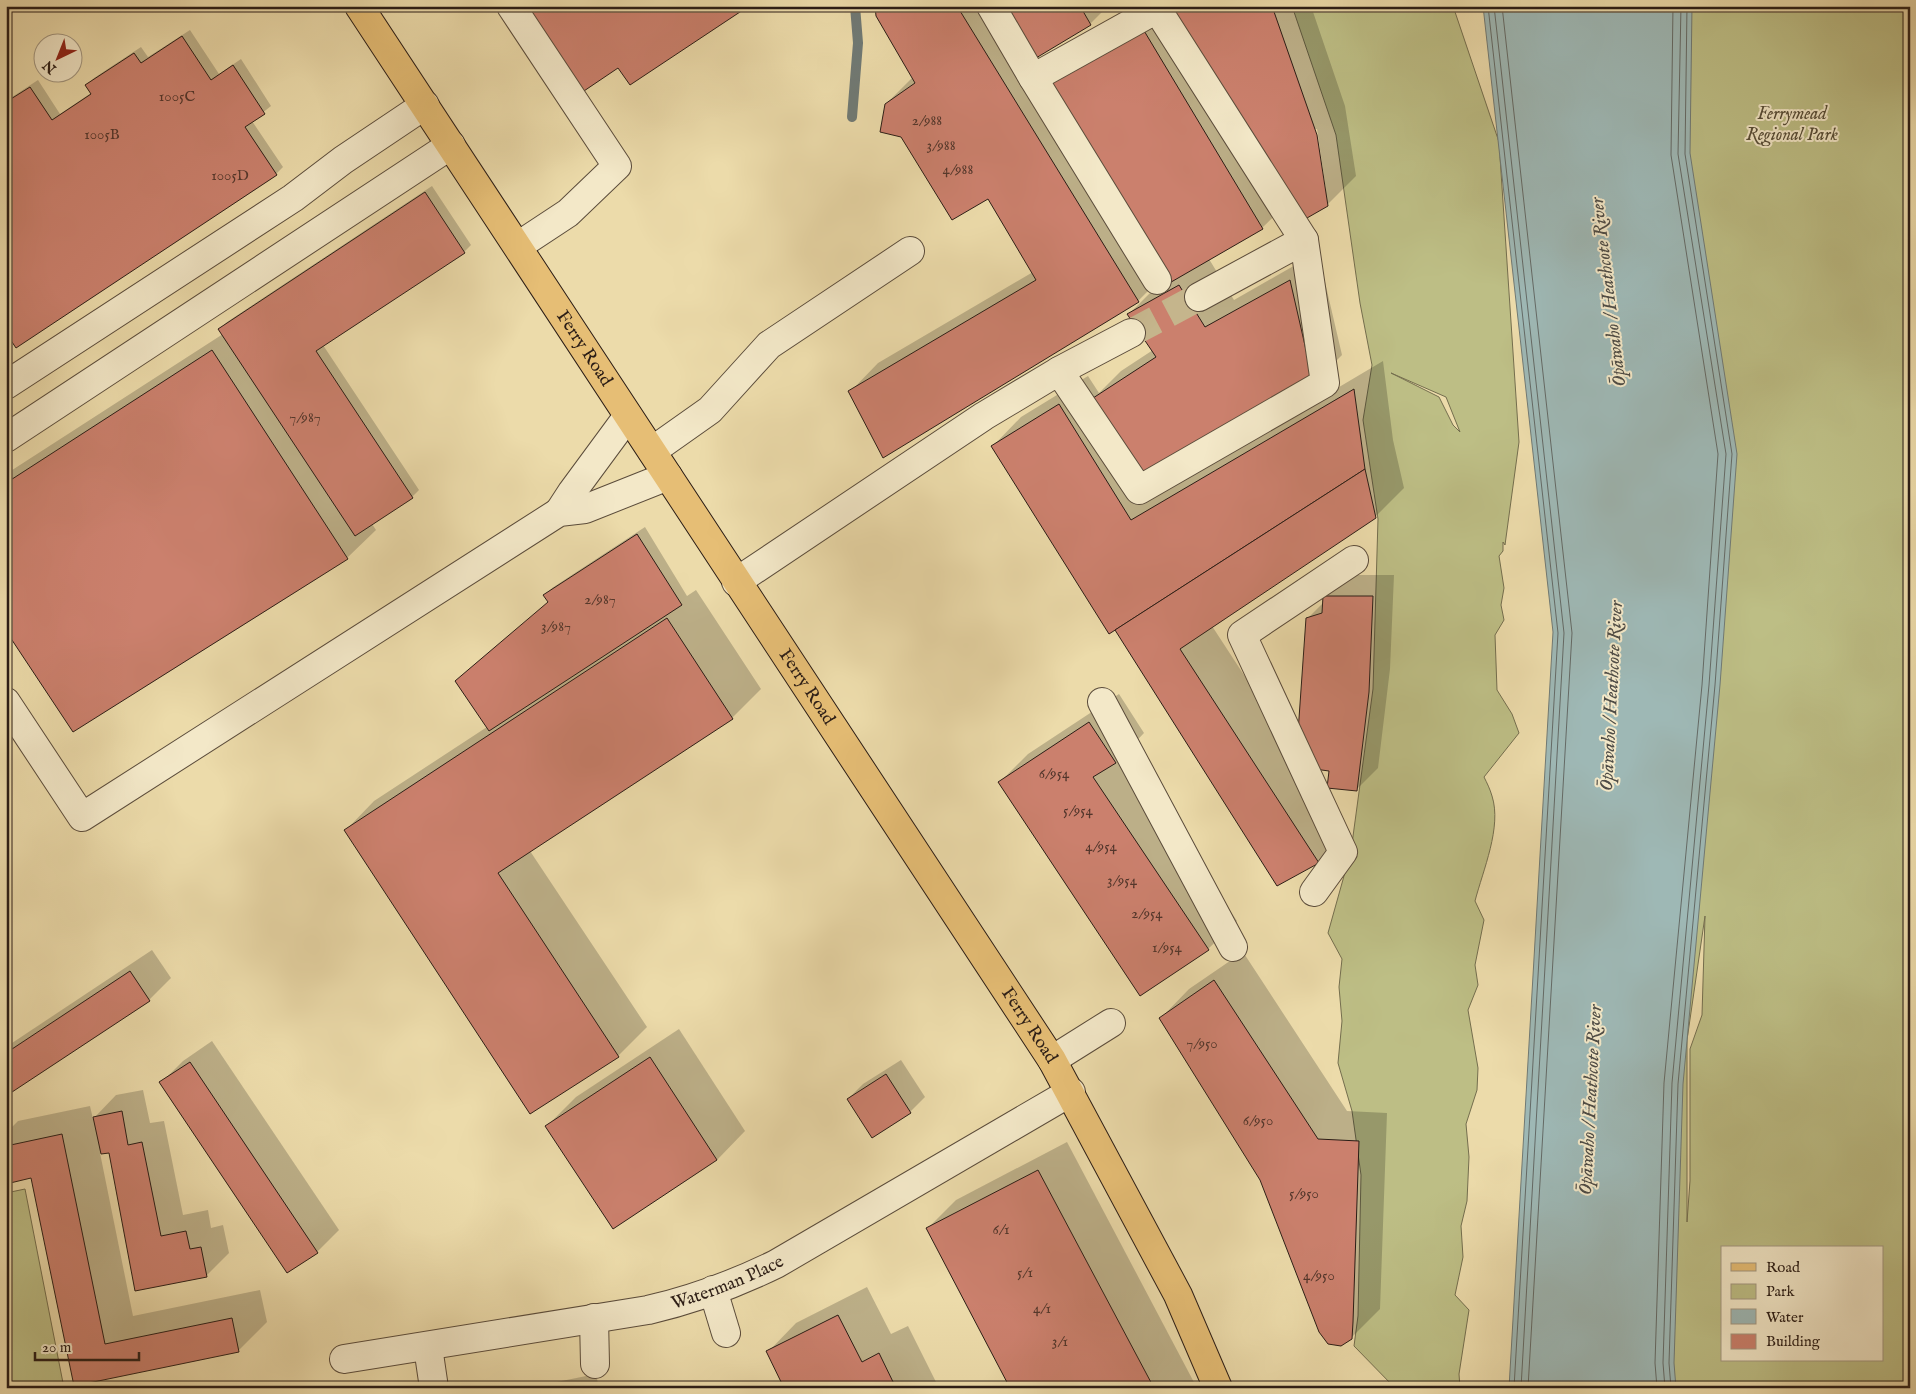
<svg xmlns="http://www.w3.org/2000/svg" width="1916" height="1394" viewBox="0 0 1916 1394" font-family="'IM FELL English',serif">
<rect width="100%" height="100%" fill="#ecdbaa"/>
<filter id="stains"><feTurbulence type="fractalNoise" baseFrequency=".004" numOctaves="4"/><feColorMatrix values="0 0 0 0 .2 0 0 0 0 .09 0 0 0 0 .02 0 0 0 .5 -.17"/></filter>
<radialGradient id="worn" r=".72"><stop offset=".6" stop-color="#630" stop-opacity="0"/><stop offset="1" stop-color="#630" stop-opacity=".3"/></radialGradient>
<g fill="#bdbe85" stroke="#746e4e" fill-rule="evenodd">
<path d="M1292,6H1453L1499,142L1519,442L1505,545L1503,542V551L1499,556L1504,588L1501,605L1504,620L1495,635L1497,690L1512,714L1519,733L1484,777C1487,783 1490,789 1492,796C1502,827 1483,870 1475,901L1484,920L1475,965L1478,985L1468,1010L1478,1068L1477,1090L1466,1124L1469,1157L1467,1201L1461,1226L1463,1257L1455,1295L1469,1310L1459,1374L1460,1388H1395L1354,1346L1358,1316L1361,1175L1352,1111L1338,1063L1342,1021L1339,987L1342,959L1328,933L1351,851L1373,689L1378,519L1363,420L1372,365L1360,303L1336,135ZM1391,373L1446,397L1460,432L1453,425L1439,397Z"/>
<path d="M1629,6H1910V1388H1631ZM1705,916L1702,1015L1690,1049V1181L1687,1222V1040ZM1722,1248H1882V1360H1722Z"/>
<path d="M25,1189L64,1388H6V1193Z"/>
</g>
<path fill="#9eb8b5" stroke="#707a75" d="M1483,6H1692L1690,153L1737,454L1720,685L1683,1084L1674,1363L1676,1388H1509L1553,632Z"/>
<g fill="#0003" fill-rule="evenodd">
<path d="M877,6H1108L1090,24L1035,57L1048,79L1152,6H1311L1345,106L1356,176L1327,205L1289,202L1262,228L1209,259L1234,300L1318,252L1342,355L1313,384L1160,493L1383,361L1393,440L1404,488L1375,517L1212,626L1347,833L1318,862L1278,884L1115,628L993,446L1021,417L1088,376L1099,393L1121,371L1153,350L1129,314L1158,285L1162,277L1138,301L850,392L878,363L1033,272L989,198L886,104L913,77ZM1315,129H1317L1326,191L1323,185Z"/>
<path d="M190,30L219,74L241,59L271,106L252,121L283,167L276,174L6,331V101L38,80L60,114L91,93L87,85L94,78L141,47L148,57Z"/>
<path d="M432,186L471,245L464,252L323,345L419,490L412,497L372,524L376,530L347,558L6,629V474L223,334L220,329L227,322Z"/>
<path d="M645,527L687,596L696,590L761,689L732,718L530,851L647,1027L618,1056L346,830L374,801L487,727L549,602L545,595L552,588Z"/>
<path d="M1347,575H1394L1390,669L1378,768L1356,790L1331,770L1307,619L1324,602L1325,597Z"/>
<path d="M1119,694L1144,733L1125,753L1237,921L1208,949L999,783L1028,754Z"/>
<path d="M152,950L171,978L149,1000L6,1095V1047Z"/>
<path d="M1243,952L1347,1111L1387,1113L1380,1309L1351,1338L1261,1180L1161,1018L1189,989Z"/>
<path d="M679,1029L745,1131L717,1160L547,1126L576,1097Z"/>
<path d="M212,1041L339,1230L317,1252L288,1272L161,1083L183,1061Z"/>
<path d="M901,1060L925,1097L910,1112L848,1099L863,1084Z"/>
<path d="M143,1090L150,1123L164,1121L183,1215L208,1210L211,1228L223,1225L229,1253L207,1275L136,1289L110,1151L100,1153L133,1316L260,1290L267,1322L238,1351L75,1384L32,1177L6,1182V1133L18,1121L90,1106L93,1119L116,1095Z"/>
<path d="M1067,1142L1197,1388H1012L927,1229L956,1200Z"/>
<path d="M867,1287L891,1334L908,1326L939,1388H786L768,1352L796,1323Z"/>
<path d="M596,1374L599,1388H527Z"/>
</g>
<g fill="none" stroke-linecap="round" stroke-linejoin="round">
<g stroke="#646a66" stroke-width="1">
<path d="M1488,6L1558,633L1514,1388"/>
<path d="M1494,6L1564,633L1521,1388"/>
<path d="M1502,6L1572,633L1528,1388"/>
<path d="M1657,1388L1655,1363L1664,1083L1702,685L1718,454L1671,155L1673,6"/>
<path d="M1665,1388L1663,1363L1672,1083L1709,685L1726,454L1678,154L1681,6"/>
<path d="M1671,1388L1669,1363L1678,1084L1715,685L1732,454L1685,154L1687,6"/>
</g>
<path stroke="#707a75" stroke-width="10" d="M852,117L858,43L855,6"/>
</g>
<g fill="#cb806d" stroke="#2b1d16">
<path d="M519,6H749L630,85L618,68L578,95Z"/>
<path d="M875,6H957L1139,302L883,458L848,391L1036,280L988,199L952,220L901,137L880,132L885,104L915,83L876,16Z"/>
<path d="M999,6H1080L1091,25L1031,61Z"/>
<path d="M1171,6H1272L1317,135L1328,206L1300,222Z"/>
<path d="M1140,24L1263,229L1166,285L1044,81Z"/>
<path d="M182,36L211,80L233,65L265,114L245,127L277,175L16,348L6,333V102L30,87L52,120L91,94L85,85L134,53L141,63Z"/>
<path d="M425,192L465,253L316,351L413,498L355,536L218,329Z"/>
<path d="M1290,280L1314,385L1144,487L1090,400L1156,357L1127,314L1179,285L1205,327Z"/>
<path d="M212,350L348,559L73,732L6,631V483Z"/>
<path d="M1354,389L1365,469L1109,634L991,446L1059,404L1131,520Z"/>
<path d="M1365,469L1376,518L1180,649L1319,863L1277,886L1115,630Z"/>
<path d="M637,534L682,605L489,731L455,681L548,602L543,595Z"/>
<path d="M1323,596H1373L1369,692L1357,791L1327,788L1329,771L1307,768L1297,747L1306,618L1322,613Z"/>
<path d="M667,618L733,719L498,873L619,1057L530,1114L344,830Z"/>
<path d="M1089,722L1116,763L1093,777L1209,950L1140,996L998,782Z"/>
<path d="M130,971L150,1001L6,1096V1053Z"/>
<path d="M1214,980L1318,1139L1359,1141L1353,1322L1352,1339L1341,1346L1328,1344L1319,1332L1260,1180L1159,1018Z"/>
<path d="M650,1057L717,1160L613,1229L545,1126Z"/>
<path d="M190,1062L318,1253L287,1273L159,1082Z"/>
<path d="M886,1074L911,1113L872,1138L847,1099Z"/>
<path d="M122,1111L128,1145L142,1142L161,1236L186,1231L190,1249L201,1247L207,1277L135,1291L109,1153L101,1154L93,1117Z"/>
<path d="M62,1134L105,1344L232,1318L239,1352L74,1386L31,1178L6,1184V1146Z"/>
<path d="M1038,1170L1154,1388H1010L926,1228Z"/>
<path d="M838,1315L862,1362L879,1353L896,1388H784L766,1351Z"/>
</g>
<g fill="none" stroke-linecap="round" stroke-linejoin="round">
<path stroke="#c5b58c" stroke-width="28" stroke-dasharray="28 14" stroke-linecap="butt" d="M1131,333L1199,297"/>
<defs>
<g id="minor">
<path d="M511,6L617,166L568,213L518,246"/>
<path d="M1033,78L1157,280"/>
<path d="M1199,297L1304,240"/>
<path d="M1059,371L1131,333"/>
<path d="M6,385L293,198L343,160L425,105"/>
<path d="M6,438L451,145"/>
<path d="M652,451L710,410L769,345L910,251"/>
<path d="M559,512L572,492L628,416"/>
<path d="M736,582L984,416L1059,371L1139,490L1325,383L1304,240L1157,9L1033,78L991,6"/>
<path d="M6,702L82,817L559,512L585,509L668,476"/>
<path d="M1102,702L1233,947"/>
<path d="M1314,892L1343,852L1242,635L1354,560"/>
<path d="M1052,1060L1111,1023"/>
<path d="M713,1290L726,1333"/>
<path d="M594,1318L595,1364"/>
<path d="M428,1347L434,1388"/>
<path id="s1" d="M344,1359L648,1310C692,1300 735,1284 776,1264L1071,1092"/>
</g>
<g id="major">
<path id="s2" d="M359,6L1052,1060L1178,1295L1218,1388"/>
</g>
</defs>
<use href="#minor" stroke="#5b4c3b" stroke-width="30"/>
<use href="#major" stroke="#2b1d16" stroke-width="30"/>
<use href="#minor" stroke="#f3e8c8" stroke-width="28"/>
<use href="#major" stroke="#e6be75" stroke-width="28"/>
</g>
<g text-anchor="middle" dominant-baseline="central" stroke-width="4" stroke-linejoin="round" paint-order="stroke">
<g font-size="15" fill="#53362c">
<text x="177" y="96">1005C</text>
<text x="927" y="120">2/988</text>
<text x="102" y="134">1005B</text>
<text x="941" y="145">3/988</text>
<text x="958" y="169">4/988</text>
<text x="230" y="175">1005D</text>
<text x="305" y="417">7/987</text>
<text x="600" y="599">2/987</text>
<text x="556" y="626">3/987</text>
<text x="1054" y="773">6/954</text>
<text x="1078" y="810">5/954</text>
<text x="1101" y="846">4/954</text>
<text x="1122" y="880">3/954</text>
<text x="1147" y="913">2/954</text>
<text x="1167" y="947">1/954</text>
<text x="1202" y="1043">7/950</text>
<text x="1258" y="1120">6/950</text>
<text x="1304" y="1193">5/950</text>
<text x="1001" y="1229">6/1</text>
<text x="1025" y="1272">5/1</text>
<text x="1319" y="1275">4/950</text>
<text x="1042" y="1308">4/1</text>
<text x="1060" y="1341">3/1</text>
</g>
<g font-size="18" font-style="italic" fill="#574d37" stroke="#f3e8c8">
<text x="1792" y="114">Ferrymead<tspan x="1792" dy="21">Regional Park</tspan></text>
</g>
<g font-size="18" fill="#2b1d16" stroke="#f3e8c8">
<text stroke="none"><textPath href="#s2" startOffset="410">Ferry Road</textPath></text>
<text stroke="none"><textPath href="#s2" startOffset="815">Ferry Road</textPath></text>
<text stroke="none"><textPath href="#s2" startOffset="1220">Ferry Road</textPath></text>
<text stroke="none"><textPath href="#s1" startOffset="392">Waterman Place</textPath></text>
</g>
<g font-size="19" font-style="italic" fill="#4e4c46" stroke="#f3e8c8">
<text transform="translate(1609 292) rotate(-97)">Ōpāwaho / Heathcote River</text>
<text transform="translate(1612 696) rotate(-87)">Ōpāwaho / Heathcote River</text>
<text transform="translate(1591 1100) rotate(-87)">Ōpāwaho / Heathcote River</text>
</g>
</g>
<rect width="1916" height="1394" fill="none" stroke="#ecdbaa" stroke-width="25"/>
<rect x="8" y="8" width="1901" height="1379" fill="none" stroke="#2b1d16" stroke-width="2.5"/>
<rect x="12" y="12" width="1891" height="1369" fill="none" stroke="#2b1d16"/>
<rect x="1721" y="1246" width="162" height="115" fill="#f3e8c8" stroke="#a39781"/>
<rect x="1731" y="1263" width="25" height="8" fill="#e6be75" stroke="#a39781"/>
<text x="1766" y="1272" font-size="15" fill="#2b1d16">Road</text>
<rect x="1731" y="1284" width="25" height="15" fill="#bdbe85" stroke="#a39781"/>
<text x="1766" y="1296" font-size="15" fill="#2b1d16">Park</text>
<rect x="1731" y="1309" width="25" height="15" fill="#9eb8b5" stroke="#a39781"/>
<text x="1766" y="1322" font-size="15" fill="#2b1d16">Water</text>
<rect x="1731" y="1334" width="25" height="15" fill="#cb806d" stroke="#a39781"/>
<text x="1766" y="1346" font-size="15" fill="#2b1d16">Building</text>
<g transform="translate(58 58) rotate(223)"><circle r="24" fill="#f3e8c8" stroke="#a39781"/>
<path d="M0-4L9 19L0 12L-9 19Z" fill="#8f2418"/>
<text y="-8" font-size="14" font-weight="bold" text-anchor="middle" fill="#2b1d16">N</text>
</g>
<path d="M35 1352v8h104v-8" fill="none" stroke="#2b1d16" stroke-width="2.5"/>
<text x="42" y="1352" font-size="15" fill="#2b1d16" stroke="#f3e8c8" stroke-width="4" paint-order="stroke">20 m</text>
<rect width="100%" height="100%" filter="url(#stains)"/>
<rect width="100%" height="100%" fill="url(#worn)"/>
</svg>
